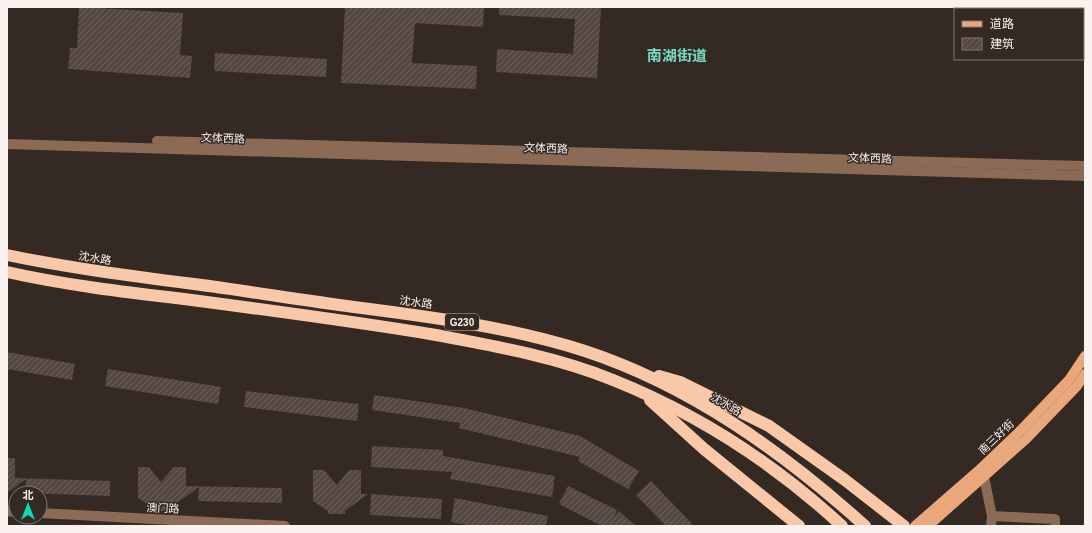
<svg xmlns="http://www.w3.org/2000/svg" width="1092" height="533" viewBox="0 0 1092 533" font-family="Helvetica,'Noto Sans SC',sans-serif">
<defs>
<pattern id="building-hatch" width="6" height="6" patternUnits="userSpaceOnUse"><rect width="6" height="6" fill="#544841"/><path d="M-1 1l2-2M0 6l6-6M5 7l2-2" fill="none" stroke="#6e635d"/></pattern>
</defs>
<rect width="100%" height="100%" fill="#342923"/>
<g fill="url(#building-hatch)">
<path d="M79,7L183,13L180,55L192,56L190,78L68,69L70,48H77Z"/>
<path d="M345,7H484L483,27L415,23L412,63L477,66L476,89L341,83Z"/>
<path d="M499,7H601L597,78L496,72L497,49L573,54L575,19L499,15Z"/>
<path d="M215,53L327,59L326,77L214,71Z"/>
<path d="M7,352L75,364L72,380L7,369Z"/>
<path d="M108,369L221,387L218,404L105,386Z"/>
<path d="M246,391L359,404L357,421L244,407Z"/>
<path d="M374,395L464,408L580,436L639,471L628,489L578,461L580,457L459,428L460,423L372,410Z"/>
<path d="M372,446L443,450V456L555,476L552,497L450,479L452,472L371,467Z"/>
<path d="M7,458H15V478L110,481V496L26,493V479L7,493Z"/>
<path d="M138,467H149L161,482L174,467H186V486L282,488V503L198,501L199,487L170,508V511H153V508L138,498Z"/>
<path d="M313,470H324L337,485L349,470H361V494H368L345,511V514H328V511L313,501Z"/>
<path d="M651,481L694,526H666L636,495Z"/>
<path d="M568,486L617,510L613,517L619,511L636,526H602L559,504Z"/>
<path d="M371,494L442,499L441,519L370,515Z"/>
<path d="M455,498L548,516L546,526H472L451,522Z"/>
</g>
<g fill="none" stroke-linecap="round" stroke-linejoin="round">
<g stroke="#8b6a56" stroke-width="10">
<path d="M157,141L1085,166"/>
<path d="M7,144L1085,176"/>
<path d="M984,477L992,516L991,526"/>
<path d="M7,511L16,512"/>
<path d="M40,513L285,526"/>
<path d="M992,516L1055,519V526"/>
</g>
<g stroke="#eaa77c" stroke-width="10">
<path d="M915,526L978,471L1019,432L1069,380L1085,356"/>
<path d="M928,526L1026,439L1077,386L1085,374"/>
</g>
<g stroke="#f9c8a9" stroke-width="12">
<path d="M7,255C69,268 131,276 194,284C247,291 301,300 354,307C432,317 510,327 585,351C691,386 783,452 865,526"/>
<path d="M7,272C65,285 124,292 184,299C268,310 352,321 436,335C495,346 557,357 613,380C698,414 775,464 842,526"/>
<path d="M659,376L680,382L769,426L845,480L904,526"/>
<path d="M650,400L704,449L799,526"/>
</g>
</g>
<g text-anchor="middle" dominant-baseline="central" stroke-width="3" stroke-linejoin="round" paint-order="stroke">
<rect fill="#342923" stroke="#bfb6b1" stroke-width="1" x="445" y="314" width="34" height="16" rx="3"/>
<g font-size="10" font-weight="bold" fill="#faf2ee">
<text x="462" y="322">G230</text>
</g>
<g font-size="11" fill="#faf2ee" stroke="#342923">
<text transform="translate(223 138) rotate(2)">文体西路</text>
<text transform="translate(546 148) rotate(2)">文体西路</text>
<text transform="translate(870 158) rotate(2)">文体西路</text>
<text transform="translate(95 258) rotate(9)">沈水路</text>
<text transform="translate(416 302) rotate(8)">沈水路</text>
<text transform="translate(726 404) rotate(31)">沈水路</text>
<text transform="translate(996 437) rotate(-44)">南三好街</text>
<text transform="translate(163 508) rotate(3)">澳门路</text>
</g>
<g font-size="15" font-weight="bold" fill="#78dac2" stroke="#342923">
<text x="677" y="55">南湖街道</text>
</g>
</g>
<rect width="1092" height="533" fill="none" stroke="#faf2ee" stroke-width="16"/>
<rect x="954" y="8" width="130" height="52" fill="#342923" stroke="#837974"/>
<rect x="962" y="21" width="20" height="6" fill="#eaa77c" stroke="#837974"/>
<text x="990" y="28" font-size="12" fill="#faf2ee">道路</text>
<rect x="962" y="38" width="20" height="12" fill="url(#building-hatch)" stroke="#837974"/>
<text x="990" y="48" font-size="12" fill="#faf2ee">建筑</text>
<g transform="translate(28 505)"><circle r="19" fill="#342923" stroke="#837974"/>
<path d="M0-3L7 15L0 10L-7 15Z" fill="#14d5b3"/>
<text y="-6" font-size="11" font-weight="bold" text-anchor="middle" fill="#faf2ee">北</text>
</g>
</svg>
